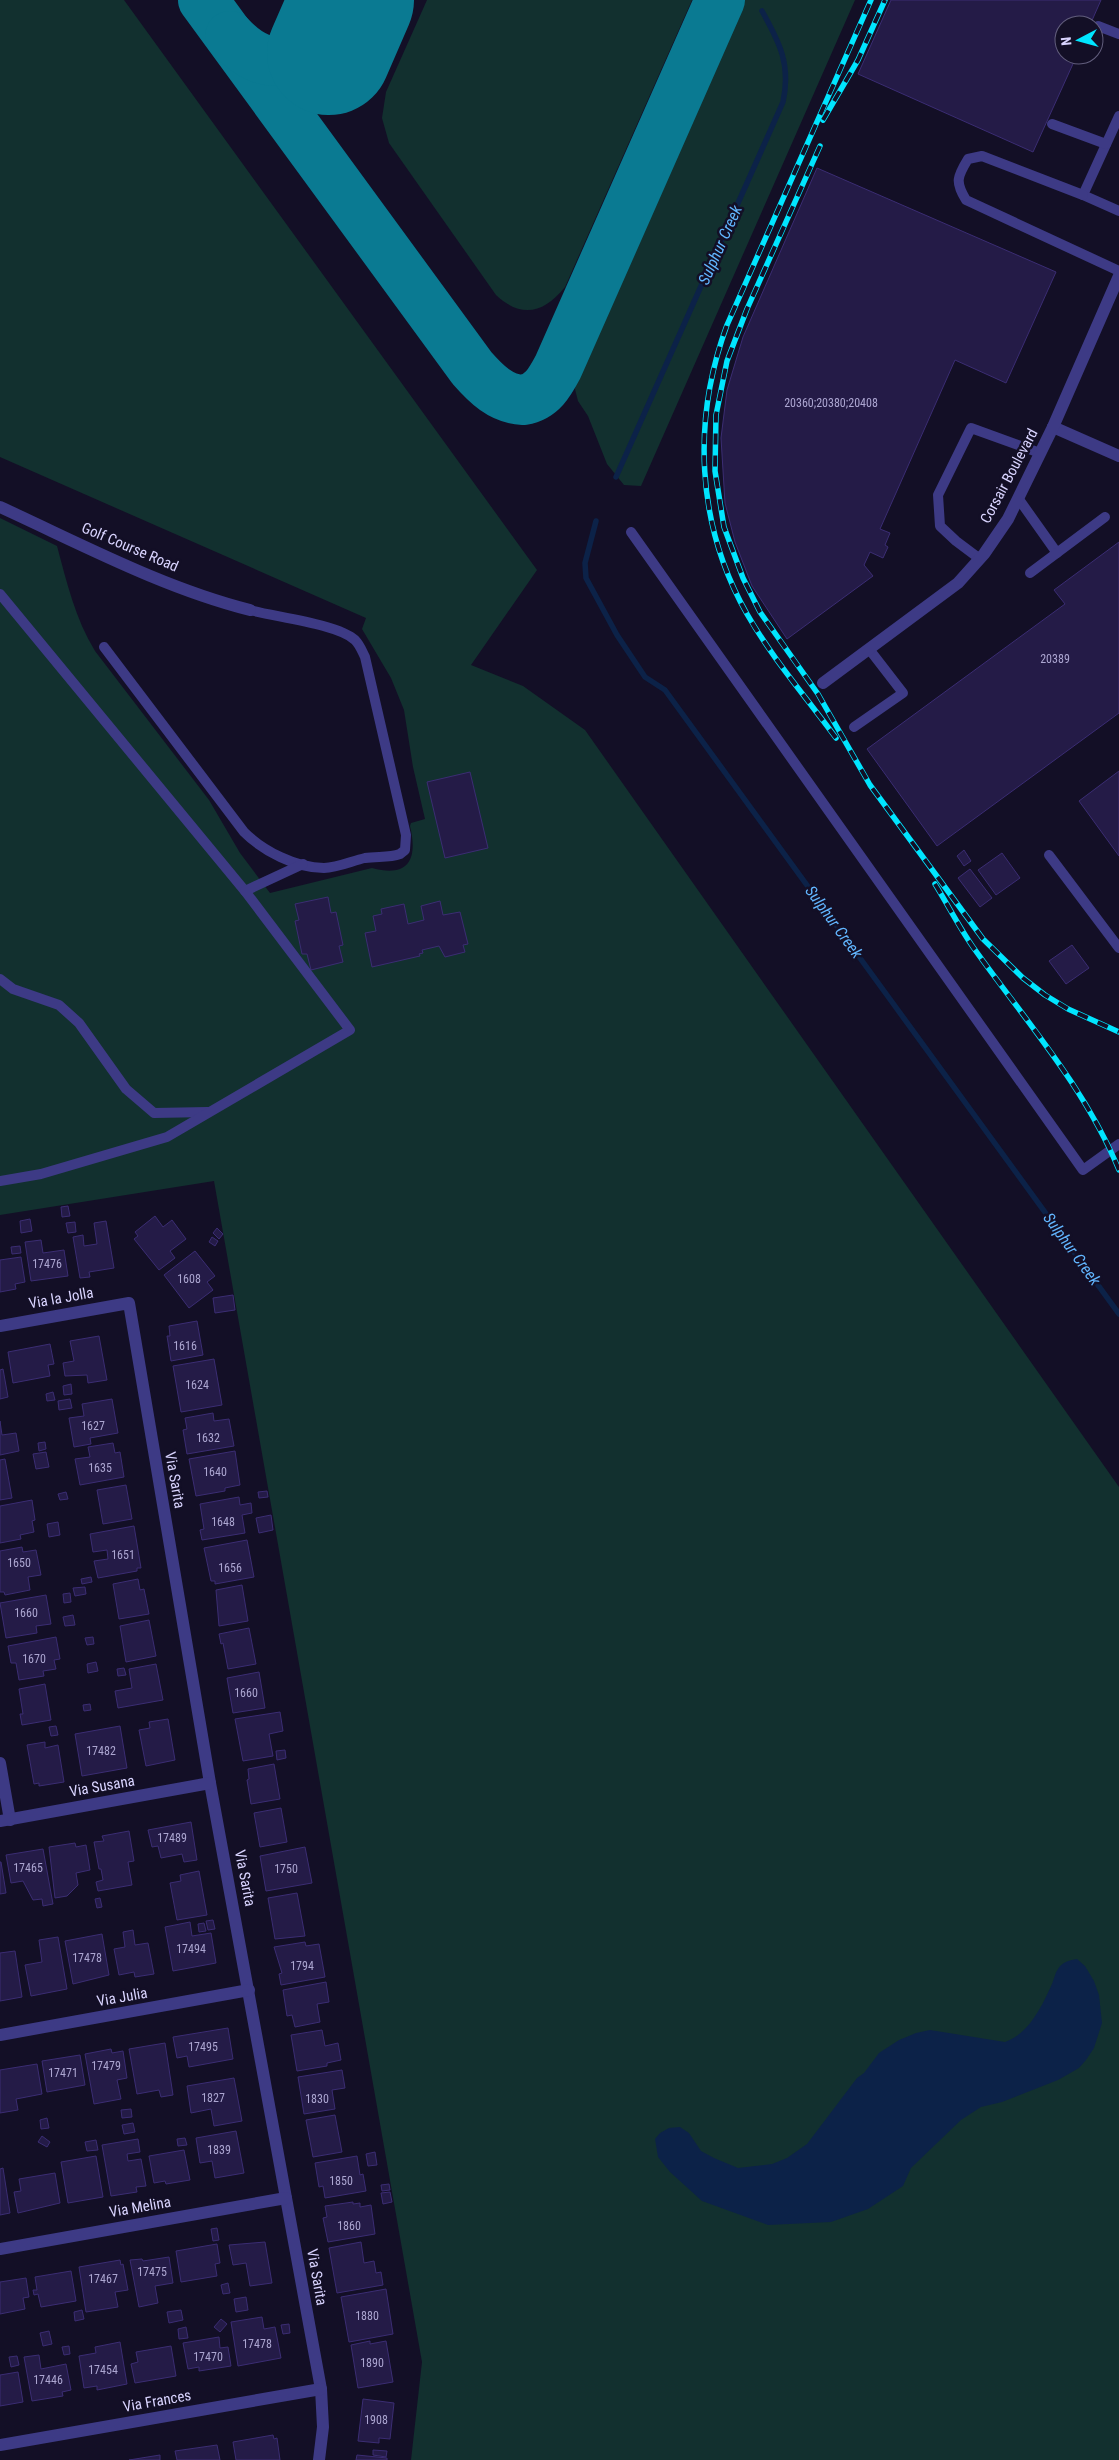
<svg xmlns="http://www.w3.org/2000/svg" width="1119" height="2460" viewBox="0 0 1119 2460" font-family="'Roboto Condensed',sans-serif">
<rect width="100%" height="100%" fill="#130f26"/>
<g fill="#12302f">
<path d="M0,0H124L537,570L471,665L523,686L585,730L1119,1487V2460H411L422,2362L214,1181L0,1215V518L57,546C67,583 75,618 95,651L209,800L240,853L270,893L372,868C409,878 418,859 410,826L411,823L425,819L413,767L404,710L391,678L362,629L366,618L0,457Z"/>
<path d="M427,0H692L565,287C544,313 522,319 496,295L389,143L382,118L386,92Z"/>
<path d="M741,0H855L641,486L624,485L607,464L588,416L578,401L575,389L578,366Z"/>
</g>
<path fill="#0c2248" d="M1077,1959L1085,1966L1094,1981L1099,1995L1102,2023L1094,2048L1086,2060L1079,2068L1058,2080L1002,2102L981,2107L961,2120L911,2168L903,2186L868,2209L831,2222L768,2225L702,2201L670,2172L658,2157L655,2139L660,2133L669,2128L680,2127L689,2133L701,2151L714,2158L738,2168L772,2164L787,2158L807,2144L857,2078L864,2073L879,2053L899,2040L916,2033L930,2030L1005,2042C1029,2034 1042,2006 1052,1984C1054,1979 1055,1973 1058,1969C1062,1962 1070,1960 1077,1959Z"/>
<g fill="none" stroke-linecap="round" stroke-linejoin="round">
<g stroke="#0c2248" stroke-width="5.5">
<path d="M616,477L783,102C791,65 780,43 762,11"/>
<path d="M596,521L585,563L586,578L617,635L645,677L665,690C815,899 969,1105 1119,1314"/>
</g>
<g stroke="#0a7a92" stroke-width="50">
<path d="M203,0L472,368C486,384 501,399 523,400C542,397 550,382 558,367L720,0"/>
<path d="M230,36C272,82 307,57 343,21"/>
</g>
<path stroke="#0a7a92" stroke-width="124" d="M329,53L352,0"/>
</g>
<g fill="#241b47" stroke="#3b2d73">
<path d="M891,0H1101L1090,25H1064V55H1077L1033,152L858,74Z"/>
<path d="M817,168L1056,272L1006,383L955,360L880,529L890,533L885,545L888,547L883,558L870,552L864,565L873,576L787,639L752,586L735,542L725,503L721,438L727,390L743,337Z"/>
<path d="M1119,542V713L937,846L867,749L1065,604L1054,590Z"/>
<path d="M1119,771V856L1079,801Z"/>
<path d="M470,772L488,848L445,858L427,782Z"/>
<path d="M964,850L971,861L964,866L957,856Z"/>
<path d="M1002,853L1020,878L996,895L978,870Z"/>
<path d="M970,869L992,898L980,907L958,878Z"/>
<path d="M328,897L331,913L336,912L343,945L339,946L343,962L311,970L307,954H302L295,921L299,920L295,904Z"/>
<path d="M440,901L443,915L460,912L468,944L463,945L465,952L445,957L439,946L422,950L423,953L419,954L420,956L372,967L365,933L376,931L373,916L382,914L381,909L404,904L408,924L424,920L421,906Z"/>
<path d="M1072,945L1089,968L1066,984L1049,961Z"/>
<path d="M68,1206L70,1216L62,1217L61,1207Z"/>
<path d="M155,1216L163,1227L172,1220L186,1239L170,1251L175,1258L159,1270L134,1239L138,1236L135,1232Z"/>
<path d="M30,1219L32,1231L21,1233L20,1221Z"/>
<path d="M106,1221L114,1268L89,1272L90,1277L80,1278L73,1237L83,1235L84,1246L97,1244L94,1223Z"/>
<path d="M75,1222L76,1232L68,1233L66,1223Z"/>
<path d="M217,1228L223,1234L219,1239L213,1233Z"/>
<path d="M212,1237L218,1241L215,1246L209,1242Z"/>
<path d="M41,1240L43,1253L64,1250L68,1276L31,1281L25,1242Z"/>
<path d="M20,1246L21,1253L12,1254L11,1247Z"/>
<path d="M195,1251L215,1276L207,1282L213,1290L189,1308L164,1275Z"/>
<path d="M21,1257L25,1282L15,1284L16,1289L0,1292V1260Z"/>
<path d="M233,1295L235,1310L215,1313L213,1298Z"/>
<path d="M197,1321L203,1355L171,1361L167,1336H170L169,1326Z"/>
<path d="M99,1336L107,1380L88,1383L87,1375L65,1376L63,1363L74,1361L70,1341Z"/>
<path d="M50,1344L54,1364L48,1365L50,1376L13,1383L8,1352Z"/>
<path d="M214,1359L222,1405L181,1412L173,1366Z"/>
<path d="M3,1369L8,1397L0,1399V1370Z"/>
<path d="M71,1384L72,1394L64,1395L63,1386Z"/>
<path d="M53,1392L55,1400L47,1401L46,1394Z"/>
<path d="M70,1399L72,1408L59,1410L58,1401Z"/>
<path d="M112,1399L118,1433L90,1438L91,1444L74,1447L69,1418L84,1416L82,1404Z"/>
<path d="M213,1413L214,1421L229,1419L234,1446L187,1454L183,1430L187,1429L185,1418Z"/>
<path d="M0,1421L2,1435L16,1433L19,1451L0,1455Z"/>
<path d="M45,1442L46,1449L39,1451L38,1443Z"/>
<path d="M113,1443L115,1453L120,1452L124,1477L80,1485L75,1459L90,1457L88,1447Z"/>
<path d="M235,1451L240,1485L225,1488V1491L196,1496L189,1459Z"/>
<path d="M46,1452L49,1467L36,1469L33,1454Z"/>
<path d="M5,1459L12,1498L0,1500V1460Z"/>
<path d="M126,1485L132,1519L103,1524L97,1490Z"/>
<path d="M267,1491L268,1497L259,1498L258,1492Z"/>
<path d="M66,1492L68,1499L60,1500L58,1494Z"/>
<path d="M239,1497L240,1505L251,1503L252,1513L242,1515L245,1533L202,1540L200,1530L204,1529L200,1504Z"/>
<path d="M32,1500L35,1520L32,1521L34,1532L20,1535L21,1539L0,1543V1506Z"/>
<path d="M271,1515L273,1530L259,1533L256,1518Z"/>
<path d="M58,1522L60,1535L49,1537L47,1524Z"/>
<path d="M134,1526L141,1568H137V1571L98,1578L94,1561L108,1559L107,1550L93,1552L90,1534Z"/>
<path d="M247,1540L254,1577L215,1584V1581H211L204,1548Z"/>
<path d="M22,1547L23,1552L36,1550L41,1575L28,1577L30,1590L5,1595L4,1592H0V1551Z"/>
<path d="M91,1577L92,1582L82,1584L81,1579Z"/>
<path d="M138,1579L140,1590L144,1589L149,1614L119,1619L113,1584Z"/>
<path d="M242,1585L248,1621L219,1626L216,1590Z"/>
<path d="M85,1587L86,1594L75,1596L73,1588Z"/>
<path d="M70,1593L71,1602L64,1603L63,1594Z"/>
<path d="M46,1595L51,1624L36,1626L37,1633L6,1638L0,1603Z"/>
<path d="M73,1615L75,1625L65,1626L63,1617Z"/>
<path d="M149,1620L156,1656L126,1662L120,1626Z"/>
<path d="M249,1628L256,1664L228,1669L223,1643L221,1644L219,1634Z"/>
<path d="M56,1637L60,1659L54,1660L56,1669L43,1671L44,1676L19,1680L16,1663H11L8,1646Z"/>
<path d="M93,1637L94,1644L87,1645L85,1638Z"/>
<path d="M96,1662L98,1671L88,1673L87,1664Z"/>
<path d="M156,1664L163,1700L118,1708L115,1691L132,1688L129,1669Z"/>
<path d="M124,1668L126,1675L118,1676L117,1669Z"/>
<path d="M259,1672L265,1708L233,1713L227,1678Z"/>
<path d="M45,1684L51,1720L22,1725L20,1714H23L19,1689Z"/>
<path d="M90,1704L91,1710L84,1711L83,1705Z"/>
<path d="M280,1712L283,1731L269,1734L273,1756L243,1761L235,1719Z"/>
<path d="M168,1719L175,1760L146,1766L139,1730L150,1728L149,1722Z"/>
<path d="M56,1726L58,1735L51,1736L49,1727Z"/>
<path d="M120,1726L127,1768L82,1776L75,1734Z"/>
<path d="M45,1742V1748L58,1745L64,1782L39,1786V1783L34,1784L27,1745Z"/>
<path d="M285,1750L286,1758L277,1760L276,1751Z"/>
<path d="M274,1764L280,1799L251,1804L247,1780L249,1779L248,1769Z"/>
<path d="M281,1808L287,1842L260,1847L254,1813Z"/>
<path d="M191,1822L197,1860L184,1862L182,1854L161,1858L158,1846L152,1847L148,1830Z"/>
<path d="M129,1831L134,1861L128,1862L132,1885L98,1891L96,1882L103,1880L101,1869H99L94,1842L104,1841L102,1836Z"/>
<path d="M75,1843L76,1847L86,1845L90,1870L76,1873L78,1885L67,1896L55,1898L49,1847Z"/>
<path d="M305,1847L312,1883L266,1891L260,1856Z"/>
<path d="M43,1849L53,1904L43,1906L42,1899L33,1900L23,1881L11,1883L6,1855Z"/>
<path d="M1,1862L6,1893L0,1894V1862Z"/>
<path d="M199,1871L207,1915L177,1920L170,1883L181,1881L180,1875Z"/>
<path d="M297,1893L305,1936L275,1939L268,1898Z"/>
<path d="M100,1898L102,1907L97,1908L95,1899Z"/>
<path d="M213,1920L215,1929L208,1930L206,1921Z"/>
<path d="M190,1922L192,1936L211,1933L216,1963L173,1971L165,1927Z"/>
<path d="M204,1923L206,1931L199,1932L198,1924Z"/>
<path d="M133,1930L135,1945L148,1943L154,1974L135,1977L134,1972L119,1975L114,1949L125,1947L123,1932Z"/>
<path d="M102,1934L109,1975L73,1984L65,1941Z"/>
<path d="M58,1937L67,1989L31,1996L25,1965L42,1962L39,1940Z"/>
<path d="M305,1942L306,1946L319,1944L325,1977L281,1985L279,1974L282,1973L274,1947Z"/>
<path d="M15,1951L22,1997L0,2001V1953Z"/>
<path d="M326,1982L329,2002L317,2004L320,2022L295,2027L292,2015L287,2016L283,1990Z"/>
<path d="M228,2028L233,2059L189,2067L187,2056L177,2058L173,2037Z"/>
<path d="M322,2030L325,2046L338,2043L341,2060L327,2063V2066L297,2071L291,2035Z"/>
<path d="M165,2043L173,2095L161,2097L159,2090L137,2094L129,2049Z"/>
<path d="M111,2049L112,2053L123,2051L127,2078L117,2080L121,2099L94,2104L85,2054Z"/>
<path d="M80,2055L85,2085L47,2092L42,2061Z"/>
<path d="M37,2064L42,2094L16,2099L18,2110L0,2113V2070Z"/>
<path d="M342,2070L345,2088L332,2090L335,2109L304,2114L298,2077Z"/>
<path d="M234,2078L242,2121L214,2126L211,2109L191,2113L187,2086Z"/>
<path d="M131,2109L132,2117L122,2118L121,2110Z"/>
<path d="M335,2115L342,2152L313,2157L306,2120Z"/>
<path d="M47,2118L49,2128L41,2129L40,2120Z"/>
<path d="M133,2123L135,2132L124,2134L122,2125Z"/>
<path d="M236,2131L244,2173L215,2178L212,2161L200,2163L196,2138Z"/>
<path d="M42,2136L50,2142L47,2147L38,2142Z"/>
<path d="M185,2138L187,2145L178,2146L177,2139Z"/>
<path d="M138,2139L140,2152L127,2154L128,2161L141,2159L146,2186L136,2187L137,2192L111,2196L102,2145Z"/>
<path d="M96,2140L98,2150L87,2151L85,2142Z"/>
<path d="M184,2150L190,2180L166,2184L165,2181L154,2183L149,2156Z"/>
<path d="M375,2152L377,2165L368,2166L366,2154Z"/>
<path d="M96,2156L103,2197L68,2203L61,2162Z"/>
<path d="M357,2156L360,2175L363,2174L366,2191L325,2198L323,2186L319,2187L315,2163Z"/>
<path d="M3,2168L10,2213L0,2215V2169Z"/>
<path d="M55,2173L60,2203L18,2213L14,2192L21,2191L19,2179Z"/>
<path d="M389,2184L390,2190L382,2191L381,2185Z"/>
<path d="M390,2192L392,2202L383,2204L381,2193Z"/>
<path d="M353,2202V2204L360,2203V2207L371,2205L375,2234L328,2242L323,2218L327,2217L325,2206Z"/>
<path d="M217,2228L219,2240L213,2241L211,2229Z"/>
<path d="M265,2242L272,2283L250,2286L246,2263L233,2265L229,2245Z"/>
<path d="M361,2242L364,2263L374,2261L376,2273L381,2272L383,2285L337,2293L329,2248Z"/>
<path d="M217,2244L220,2263L215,2264L217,2276L181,2282L176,2251Z"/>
<path d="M169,2257L173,2283L155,2286L158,2303L139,2307L130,2260L142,2259L143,2261Z"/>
<path d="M120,2260L121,2265L123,2264L128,2290L115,2292L118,2307L86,2312L79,2267Z"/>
<path d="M71,2271L76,2301L41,2307L38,2294L34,2295L33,2290H37L35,2277Z"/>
<path d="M26,2278L29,2297L23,2298L25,2309L0,2314V2282Z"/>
<path d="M228,2283L230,2293L223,2294L221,2285Z"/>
<path d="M386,2289L393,2334L349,2342L341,2297Z"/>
<path d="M246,2297L248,2310L236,2312L234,2299Z"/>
<path d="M82,2310L84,2319L75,2321L74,2312Z"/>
<path d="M181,2310L183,2320L169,2323L167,2312Z"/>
<path d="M262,2317L264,2329L275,2327L281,2358L238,2366L231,2322Z"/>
<path d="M221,2319L227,2324L220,2332L214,2327Z"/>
<path d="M289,2324L290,2333L283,2334L281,2325Z"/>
<path d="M186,2327L188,2338L179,2339L178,2329Z"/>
<path d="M49,2331L52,2344L43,2346L40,2333Z"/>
<path d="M219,2337L220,2348L228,2347L231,2366L199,2371V2367L188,2369L183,2343Z"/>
<path d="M370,2341V2344L386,2341L393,2382L358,2388L351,2345Z"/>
<path d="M120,2342L127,2384L97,2390V2386L84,2388L79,2356L96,2353L95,2347Z"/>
<path d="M69,2346L70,2354L64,2355L62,2347Z"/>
<path d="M171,2346L176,2376L135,2383L131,2364L138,2362L136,2352Z"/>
<path d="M39,2355L41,2369L66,2364L71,2390L62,2392L63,2396L32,2401L24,2357Z"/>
<path d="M17,2356L19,2365L11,2367L9,2357Z"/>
<path d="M18,2372L23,2402L0,2406V2375Z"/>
<path d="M363,2399L394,2403L390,2439L379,2438V2443L358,2441Z"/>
<path d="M273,2435L274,2439L277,2438L280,2460H236L233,2442Z"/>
<path d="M217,2445L220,2460H177L175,2451Z"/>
<path d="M373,2450L387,2451L386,2457L373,2455Z"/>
<path d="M160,2455V2460H129Z"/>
<path d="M357,2455L387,2458V2460H356Z"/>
</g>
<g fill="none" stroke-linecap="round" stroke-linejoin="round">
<g stroke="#3d3a85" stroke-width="10">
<path d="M1098,26L1119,34"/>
<path d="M1119,116L1083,195L1119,211"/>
<path d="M1052,124L1106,144"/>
<path d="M1083,195L982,156L968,159C957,177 955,182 966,200L1119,271"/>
<path d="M1018,498L1057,553"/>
<path d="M631,532L1083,1170L1119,1144"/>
<path d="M980,559L956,541L940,526L938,495L971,428L1040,453"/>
<path d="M1030,573L1105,517"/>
<path d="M0,594L245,891"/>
<path d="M104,647L244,832C263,851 296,868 324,868C337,868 352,861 365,858C377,856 389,858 400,854L405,850L406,835L365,657C362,651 360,645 355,640C338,624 275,617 250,610"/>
<path d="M854,727L903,693L869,649"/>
<path d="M1049,855L1119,948"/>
<path d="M0,979L13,989L59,1005L79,1023L126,1089L154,1113L208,1112"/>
<path d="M0,1181L41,1174L167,1137L350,1030L245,891L303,864"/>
</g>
<g stroke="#3d3a85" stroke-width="12">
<path d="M1053,427L1119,456"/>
<path d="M0,507C81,544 163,588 250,610"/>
<path d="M823,683L958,583L984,554L1008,519L1053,427L1119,276"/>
<path d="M0,1326L129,1303L210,1783L321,2389L323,2427L319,2460"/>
<path d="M0,1763L10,1820"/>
<path d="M0,1821L210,1783"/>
<path d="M0,2035L249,1990"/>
<path d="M0,2249L286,2198"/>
<path d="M0,2445L321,2389"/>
</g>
<defs>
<g id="rail">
<path d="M823,120L858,60L885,0"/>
<path d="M820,146L747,309L727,361L716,415L715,471L724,527L743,578L760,612L818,694L870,785L983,939L1023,978L1045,995L1068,1009L1119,1032"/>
<path d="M836,738C806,697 772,658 747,614C696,524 692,420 727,325L871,0"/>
<path d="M935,884C948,905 959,927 973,947C1024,1019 1085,1087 1119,1170"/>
</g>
</defs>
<use href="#rail" stroke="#00e5ff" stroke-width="5.5"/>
<use href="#rail" stroke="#130f26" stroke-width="4" stroke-dasharray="11" stroke-linecap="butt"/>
</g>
<g text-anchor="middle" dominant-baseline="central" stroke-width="5" stroke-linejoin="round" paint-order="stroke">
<g font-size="12" fill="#aca6d1">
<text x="831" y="403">20360;20380;20408</text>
<text x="1055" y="659">20389</text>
<text x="47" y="1264">17476</text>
<text x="189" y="1279">1608</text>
<text x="185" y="1346">1616</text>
<text x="197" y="1385">1624</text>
<text x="93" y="1426">1627</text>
<text x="208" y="1438">1632</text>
<text x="100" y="1468">1635</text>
<text x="215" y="1472">1640</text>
<text x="223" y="1522">1648</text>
<text x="123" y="1555">1651</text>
<text x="19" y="1563">1650</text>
<text x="230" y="1568">1656</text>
<text x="26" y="1613">1660</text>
<text x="34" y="1659">1670</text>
<text x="246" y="1693">1660</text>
<text x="101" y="1751">17482</text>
<text x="172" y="1838">17489</text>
<text x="28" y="1868">17465</text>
<text x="286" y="1869">1750</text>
<text x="191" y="1949">17494</text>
<text x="87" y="1958">17478</text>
<text x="302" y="1966">1794</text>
<text x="203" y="2047">17495</text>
<text x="106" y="2066">17479</text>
<text x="63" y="2073">17471</text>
<text x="213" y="2098">1827</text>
<text x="317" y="2099">1830</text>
<text x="219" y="2150">1839</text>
<text x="341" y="2181">1850</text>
<text x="349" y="2226">1860</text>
<text x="152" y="2272">17475</text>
<text x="103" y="2279">17467</text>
<text x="367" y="2316">1880</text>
<text x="257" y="2344">17478</text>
<text x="208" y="2357">17470</text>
<text x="372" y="2363">1890</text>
<text x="103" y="2370">17454</text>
<text x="48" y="2380">17446</text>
<text x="376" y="2420">1908</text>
</g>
<g font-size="15" fill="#d9d4ff" stroke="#130f26">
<text transform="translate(1009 476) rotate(-62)">Corsair Boulevard</text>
<text transform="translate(130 547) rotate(23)">Golf Course Road</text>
<text transform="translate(61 1298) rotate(-10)">Via la Jolla</text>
<text transform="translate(175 1480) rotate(80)">Via Sarita</text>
<text transform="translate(102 1786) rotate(-10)">Via Susana</text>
<text transform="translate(245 1878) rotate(79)">Via Sarita</text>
<text transform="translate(122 1997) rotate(-10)">Via Julia</text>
<text transform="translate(140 2207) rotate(-10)">Via Melina</text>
<text transform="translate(317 2277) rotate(80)">Via Sarita</text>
<text transform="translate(157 2401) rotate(-10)">Via Frances</text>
</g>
<g font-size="16" font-style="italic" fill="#62b6ff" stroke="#130f26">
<text transform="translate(720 245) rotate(-66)">Sulphur Creek</text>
<text transform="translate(834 922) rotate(54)">Sulphur Creek</text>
<text transform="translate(1072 1249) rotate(54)">Sulphur Creek</text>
</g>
</g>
<g transform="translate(1079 40) rotate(264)"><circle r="24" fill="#130f26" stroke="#625e7d"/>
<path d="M0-4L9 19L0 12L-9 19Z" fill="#00e5ff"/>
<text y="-8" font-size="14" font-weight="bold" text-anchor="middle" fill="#d9d4ff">N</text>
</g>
</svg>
